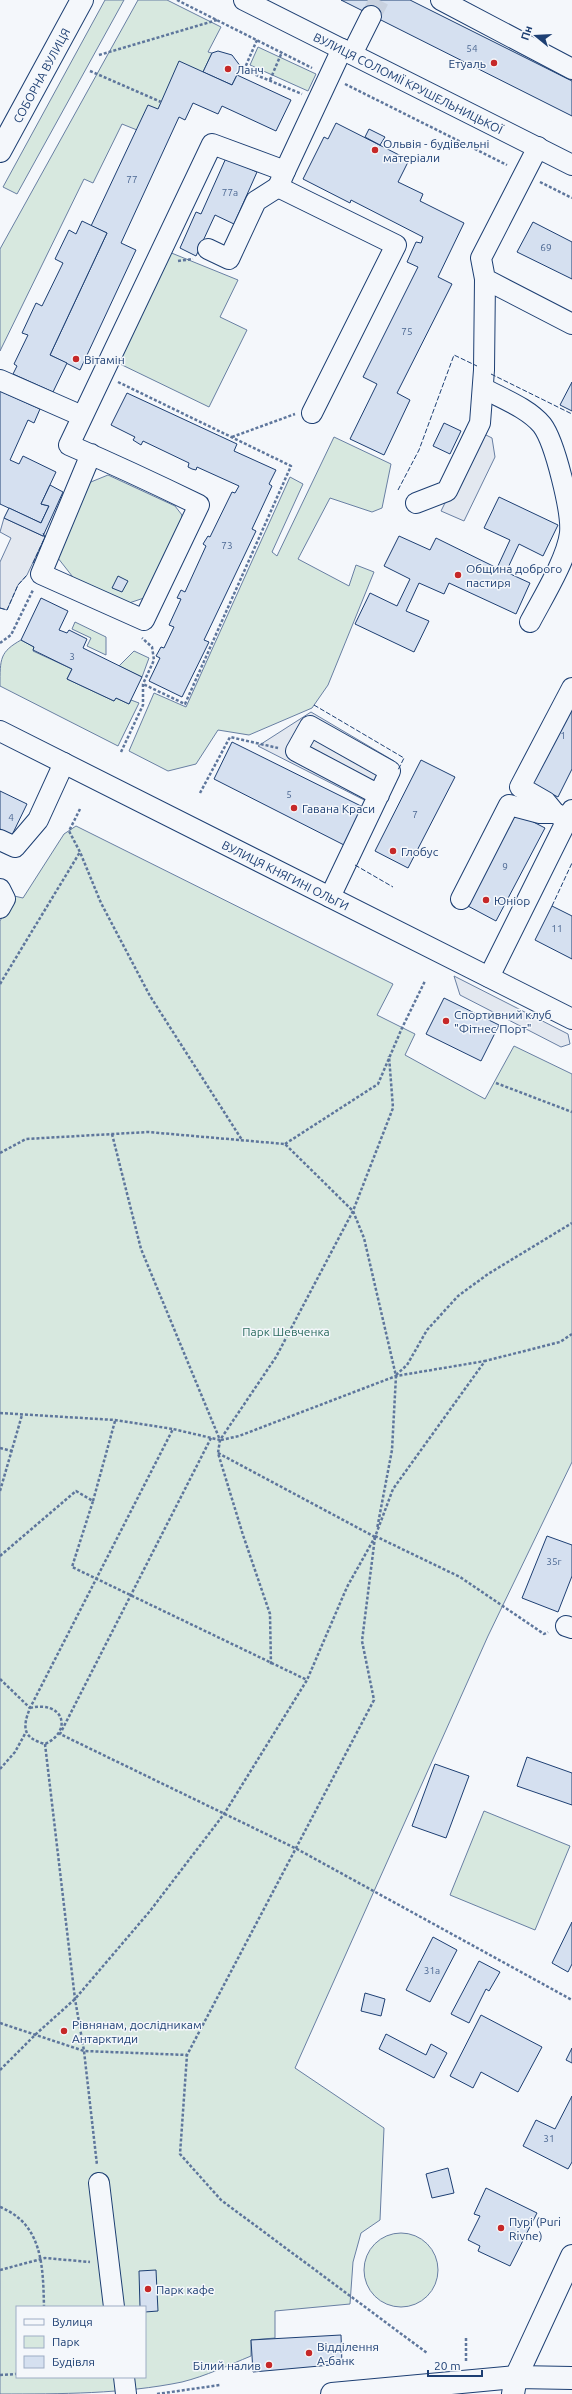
<svg xmlns="http://www.w3.org/2000/svg" width="572" height="2394" viewBox="0 0 572 2394" font-family="Ubuntu,sans-serif">
<rect width="100%" height="100%" fill="#f4f7fb"/>
<g fill="#d7e8df" stroke="#687fa3" fill-rule="evenodd">
<path d="M105,0H124L17,194L3,187Z"/>
<path d="M138,0H167L221,27L208,52L212,53L203,72L137,130L122,124L93,183L84,179L0,351V249Z"/>
<path d="M258,47L316,74L308,91L250,65Z"/>
<path d="M169,252L238,280L220,317L247,330L209,407L118,363Z"/>
<path d="M334,437L391,464L382,508L372,512L330,498L298,559L349,586L356,565L374,572L328,685L312,708L249,735L218,730L196,764L168,771L129,751L154,693L186,707L290,477L303,484L272,552L277,556Z"/>
<path d="M108,475L175,506L182,515L181,527L147,597L126,604L76,581L54,553L86,484Z"/>
<path d="M75,622L106,637V655L87,646L91,638L72,629Z"/>
<path d="M21,640L34,647L33,651L72,669L67,679L114,701L116,698L129,704L131,700L139,703L118,746L0,686C0,658 0,652 21,640Z"/>
<path d="M134,651L149,658L142,677L119,666Z"/>
<path d="M76,826L393,984L377,1015L415,1034L405,1055L485,1099L514,1046L572,1074V1462L488,1636L295,2068L384,2128L380,2220L361,2233L353,2262L350,2304L275,2311V2338L251,2340V2356C229,2365 206,2376 182,2382C124,2394 60,2394 0,2394V921L14,896L23,898L64,834ZM17,2307H145V2377H17Z"/>
<path d="M484,1811L570,1846L535,1930L450,1895Z"/>
<circle cx="401" cy="2270" r="37"/>
</g>
<g fill="#e3e8f0" stroke="#687fa3">
<path d="M480,432L492,438L495,457L464,521L441,511Z"/>
<path d="M4,518L45,537L27,575L18,585L7,610L0,608V562L11,538L0,532Z"/>
<path d="M311,712L394,761L374,805L258,746Z"/>
<path d="M454,976L568,1034L570,1044L561,1047L460,995Z"/>
</g>
<g fill="#d5e0f0" stroke="#1d3f73">
<path d="M341,0H373L367,13Z"/>
<path d="M373,0H410L572,81V116L367,13Z"/>
<path d="M218,51L232,55L241,67L232,85L203,72L212,53Z"/>
<path d="M179,61L232,85L237,75L291,100L276,131L222,106L218,114L193,103L185,120L179,117L121,243L136,250L80,370L50,355L107,233L91,226L148,105L158,109Z"/>
<path d="M336,123L409,160L398,182L423,194L420,201L464,223L438,277L452,284L397,393L410,400L384,455L350,439L377,384L363,377L418,267L407,262L416,242L421,243L423,237L351,200L350,203L303,179L324,137L328,139Z"/>
<path d="M369,129L385,137L380,145L365,137Z"/>
<path d="M226,158L257,172L234,224L215,215L196,256L180,248L196,212L201,214Z"/>
<path d="M82,221L107,233L50,355L67,363L53,392L13,374L17,366L14,364L28,335L22,333L36,303L42,306L63,263L55,259L69,230L76,234Z"/>
<path d="M533,222L572,242V279L517,252Z"/>
<path d="M572,382V411L560,405Z"/>
<path d="M0,391L40,409L34,423L28,420L10,460L19,464L23,456L56,472L41,504L49,506L41,523L0,504Z"/>
<path d="M127,393L237,444L234,451L276,470L269,484L272,486L252,529L256,531L204,640L209,642L182,697L149,681L160,658L156,656L161,647L164,648L174,627L169,625L181,599L177,598L181,590L185,592L206,546L203,544L208,536L210,537L232,492L235,493L239,486L197,467L196,470L192,469L188,467L189,463L143,441L141,445L133,440L135,437L111,425Z"/>
<path d="M444,423L461,431L450,454L433,446Z"/>
<path d="M50,485L63,492L43,536L4,518L9,508L41,523L49,506L41,504Z"/>
<path d="M499,497L558,525L543,556L519,544L506,572L530,583L516,614L449,583L444,594L419,583L406,611L429,621L414,652L355,624L370,593L397,606L410,579L384,566L399,536L430,550L436,538L497,568L510,540L484,528Z"/>
<path d="M118,576L128,581L122,592L112,588Z"/>
<path d="M41,598L68,611L59,630L67,633L69,630L87,639L83,648L142,677L129,704L116,698L114,701L67,679L72,669L33,650L34,647L21,640Z"/>
<path d="M572,700V769L558,797L530,783Z"/>
<path d="M232,742L365,808L346,846L214,779Z"/>
<path d="M421,760L455,777L408,868L375,851Z"/>
<path d="M0,791L27,804L12,835L0,829Z"/>
<path d="M514,812L545,828L496,921L466,905Z"/>
<path d="M552,906L572,916V959L535,940Z"/>
<path d="M444,998L499,1025L481,1061L426,1034Z"/>
<path d="M547,1536L572,1545V1576L558,1612L522,1598Z"/>
<path d="M527,1757L572,1773V1805L517,1786Z"/>
<path d="M435,1764L469,1776L446,1838L412,1826Z"/>
<path d="M572,1922V1964L568,1972L552,1963Z"/>
<path d="M433,1937L457,1950L430,2002L406,1990Z"/>
<path d="M479,1961L500,1972L489,1991L486,1989L469,2023L451,2014Z"/>
<path d="M365,1993L385,1999L381,2016L361,2011Z"/>
<path d="M481,2015L542,2047L518,2092L481,2072L473,2088L450,2076Z"/>
<path d="M386,2034L426,2055L431,2044L447,2053L434,2078L379,2049Z"/>
<path d="M572,2048V2063L566,2060Z"/>
<path d="M572,2096V2162L568,2169L523,2146L536,2120L555,2129Z"/>
<path d="M448,2168L454,2193L432,2198L426,2174Z"/>
<path d="M486,2188L537,2213L510,2266L478,2251L480,2246L468,2240L480,2216L474,2214Z"/>
<path d="M156,2270L158,2311L145,2312V2307H140L139,2271Z"/>
<path d="M341,2335L342,2364L253,2372L251,2340Z"/>
</g>
<g fill="none" stroke-linecap="round" stroke-linejoin="round">
<path stroke="#c9d2e0" stroke-width="20" stroke-dasharray="20 10" stroke-linecap="butt" d="M371,16L379,0"/>
<defs>
<g id="minor">
<path id="s1" d="M244,0L572,165"/>
<path d="M441,0L572,69"/>
<path d="M352,54L371,16"/>
<path d="M538,147L481,258L485,279L572,324"/>
<path d="M285,171L278,187L396,245L312,413"/>
<path d="M208,249L229,259L256,201L278,187"/>
<path d="M0,380L82,416"/>
<path d="M483,388C501,398 528,408 542,425C555,442 572,512 570,533C567,559 542,599 530,622"/>
<path d="M91,454L41,574L144,620L199,505C156,484 113,464 69,445L212,144L285,171L342,49"/>
<path d="M416,503L447,491L480,423L484,370L485,279"/>
<path id="s2" d="M0,731L572,1019"/>
<path d="M567,819L555,813L546,802L520,787L572,688"/>
<path d="M0,840L15,847L38,820L64,763"/>
<path d="M0,889L5,899L0,908"/>
<path d="M330,897L390,771L310,726L296,751L379,795"/>
<path d="M461,899L509,805L540,813H555"/>
<path d="M489,977L572,810"/>
<path d="M566,1626L572,1628"/>
<path d="M99,2183L114,2307"/>
<path d="M124,2377L126,2394"/>
</g>
<g id="major">
<path id="s3" d="M0,151L82,0"/>
<path d="M332,2394L516,2377L572,2378"/>
<path d="M513,2394L516,2377L572,2256"/>
</g>
</defs>
<use href="#minor" stroke="#1d3f73" stroke-width="22"/>
<use href="#major" stroke="#1d3f73" stroke-width="24"/>
<g stroke="#5e769c" stroke-width="2.5" stroke-dasharray="3 2" stroke-linecap="butt">
<path d="M177,0L312,68"/>
<path d="M257,40L244,70L302,94"/>
<path d="M99,55L217,20"/>
<path d="M90,71L161,102"/>
<path d="M270,80L282,52"/>
<path d="M345,84L507,165"/>
<path d="M540,182L572,198"/>
<path d="M178,261L193,259"/>
<path d="M118,382L291,466L185,704L143,684"/>
<path d="M232,437L295,414"/>
<path d="M0,643L11,635L33,590"/>
<path d="M121,752L143,705V684L154,660L152,647L142,638"/>
<path d="M200,793L230,737L278,748"/>
<path d="M80,809L69,831L80,852L101,903L150,996L242,1140"/>
<path d="M0,984L80,852"/>
<path d="M496,1083L572,1112"/>
<path d="M112,1134L141,1249L220,1440L218,1453L243,1535L270,1614L271,1665"/>
<path d="M285,1144L378,1084L402,1028L425,981"/>
<path d="M0,1153L26,1139L148,1132L285,1144L353,1211L364,1238L396,1376L392,1450L377,1529"/>
<path d="M396,1375L407,1365L427,1330L458,1296L488,1274L572,1223"/>
<path d="M0,1413L115,1420L173,1429"/>
<path d="M211,1438L60,1734L297,1849L572,2000"/>
<path d="M221,1440L239,1436L396,1376L485,1361"/>
<path d="M0,1448L12,1451"/>
<path d="M218,1453L375,1537"/>
<path d="M0,1491L22,1415"/>
<path d="M93,1501L115,1421"/>
<path d="M375,1536L460,1577L544,1634L548,1632"/>
<path d="M375,1537L362,1641L374,1700L187,2055L180,2154L221,2200L427,2353"/>
<path d="M0,1556L76,1491L93,1501L72,1567L307,1680"/>
<path d="M0,1679L30,1708"/>
<path d="M30,1708C64,1700 73,1731 45,1744C23,1738 22,1728 30,1708L173,1429L220,1440L276,1357L353,1211L393,1108L389,1056"/>
<path d="M45,1744L75,1999L84,2051L97,2165"/>
<path d="M0,1769L15,1752L26,1732"/>
<path d="M0,2023L84,2051L187,2055"/>
<path d="M0,2070L36,2034L75,1999L150,1911L224,1814L307,1680L347,1587L375,1537L393,1489L485,1361L560,1342L572,1334"/>
<path d="M0,2207C43,2224 43,2267 44,2307"/>
<path d="M0,2270L45,2258L90,2262"/>
<path d="M466,2338V2362"/>
<path d="M0,2375L17,2374"/>
<path d="M157,2394L220,2385"/>
</g>
<use href="#minor" stroke="#f4f7fb" stroke-width="20"/>
<use href="#major" stroke="#f4f7fb" stroke-width="22"/>
<g stroke="#1d3f73" stroke-width="1" stroke-dasharray="5 2" stroke-linecap="butt">
<path d="M491,374L572,414"/>
<path d="M398,490L419,450L454,355L477,366"/>
<path d="M33,563L45,537L43,533"/>
<path d="M0,608L7,610L18,585L27,575"/>
<path d="M314,705L404,758L398,770"/>
<path d="M355,865L393,887"/>
<path d="M552,906L572,863"/>
</g>
</g>
<g fill="#c62828" stroke="#f4f7fb" stroke-width="1.5">
<circle cx="494" cy="63" r="4"/>
<circle cx="228" cy="69" r="4"/>
<circle cx="375" cy="150" r="4"/>
<circle cx="76" cy="359" r="4"/>
<circle cx="458" cy="575" r="4"/>
<circle cx="294" cy="808" r="4"/>
<circle cx="393" cy="851" r="4"/>
<circle cx="486" cy="900" r="4"/>
<circle cx="446" cy="1021" r="4"/>
<circle cx="64" cy="2031" r="4"/>
<circle cx="501" cy="2228" r="4"/>
<circle cx="148" cy="2289" r="4"/>
<circle cx="309" cy="2353" r="4"/>
<circle cx="269" cy="2365" r="4"/>
</g>
<g text-anchor="middle" dominant-baseline="central" stroke-width="3" stroke-linejoin="round" paint-order="stroke">
<g font-size="10" fill="#4b6792">
<text x="472" y="48">54</text>
<text x="132" y="179">77</text>
<text x="230" y="192">77а</text>
<text x="546" y="247">69</text>
<text x="407" y="331">75</text>
<text x="227" y="545">73</text>
<text x="72" y="656">3</text>
<text x="563" y="735">1</text>
<text x="289" y="794">5</text>
<text x="415" y="814">7</text>
<text x="11" y="817">4</text>
<text x="505" y="866">9</text>
<text x="557" y="928">11</text>
<text x="554" y="1561">35г</text>
<text x="432" y="1970">31а</text>
<text x="549" y="2138">31</text>
</g>
<g font-size="12" fill="#1d3f73" stroke="#f4f7fb" text-anchor="start">
<text x="486" y="63" text-anchor="end">Етуаль</text>
<text x="236" y="69">Ланч</text>
<text x="383" y="143">Ольвія - будівельні<tspan x="383" dy="14">матеріали</tspan></text>
<text x="84" y="359">Вітамін</text>
<text x="466" y="568">Община доброго<tspan x="466" dy="14">пастиря</tspan></text>
<text x="302" y="808">Гавана Краси</text>
<text x="401" y="851">Глобус</text>
<text x="494" y="900">Юніор</text>
<text x="454" y="1014">Спортивний клуб<tspan x="454" dy="14">"Фітнес Порт"</tspan></text>
<text x="72" y="2024">Рівнянам, дослідникам<tspan x="72" dy="14">Антарктиди</tspan></text>
<text x="509" y="2221">Пурі (Puri<tspan x="509" dy="14">Rivne)</tspan></text>
<text x="156" y="2289">Парк кафе</text>
<text x="317" y="2346">Відділення<tspan x="317" dy="14">А-банк</tspan></text>
<text x="261" y="2365" text-anchor="end">Білий налив</text>
</g>
<g font-size="12" fill="#1d3f73" stroke="#f4f7fb">
<text stroke="none"><textPath href="#s3" startOffset="86">СОБОРНА ВУЛИЦЯ</textPath></text>
<text stroke="none"><textPath href="#s1" startOffset="184">ВУЛИЦЯ СОЛОМІЇ КРУШЕЛЬНИЦЬКОЇ</textPath></text>
<text stroke="none"><textPath href="#s2" startOffset="320">ВУЛИЦЯ КНЯГИНІ ОЛЬГИ</textPath></text>
</g>
<g font-size="12" fill="#2c6c60" stroke="#f4f7fb">
<text x="286" y="1331">Парк Шевченка</text>
</g>
</g>
<rect x="16" y="2306" width="130" height="72" fill="#f4f7fb" stroke="#9eadc5"/>
<rect x="24" y="2319" width="20" height="6" fill="#f4f7fb" stroke="#9eadc5"/>
<text x="52" y="2326" font-size="12" fill="#1d3f73">Вулиця</text>
<rect x="24" y="2336" width="20" height="12" fill="#d7e8df" stroke="#9eadc5"/>
<text x="52" y="2346" font-size="12" fill="#1d3f73">Парк</text>
<rect x="24" y="2356" width="20" height="12" fill="#d5e0f0" stroke="#9eadc5"/>
<text x="52" y="2366" font-size="12" fill="#1d3f73">Будівля</text>
<g transform="translate(536 36) rotate(288)" stroke="#f4f7fb" stroke-width="3" paint-order="stroke">
<path d="M0-3L7 15L0 10L-7 15Z" fill="#1d3f73"/>
<text y="-6" font-size="11" font-weight="bold" text-anchor="middle" fill="#1d3f73">Пн</text>
</g>
<path d="M428 2370v6h54v-6" fill="none" stroke="#1d3f73" stroke-width="2"/>
<text x="434" y="2370" font-size="12" fill="#1d3f73" stroke="#f4f7fb" stroke-width="3" paint-order="stroke">20 m</text>
</svg>
